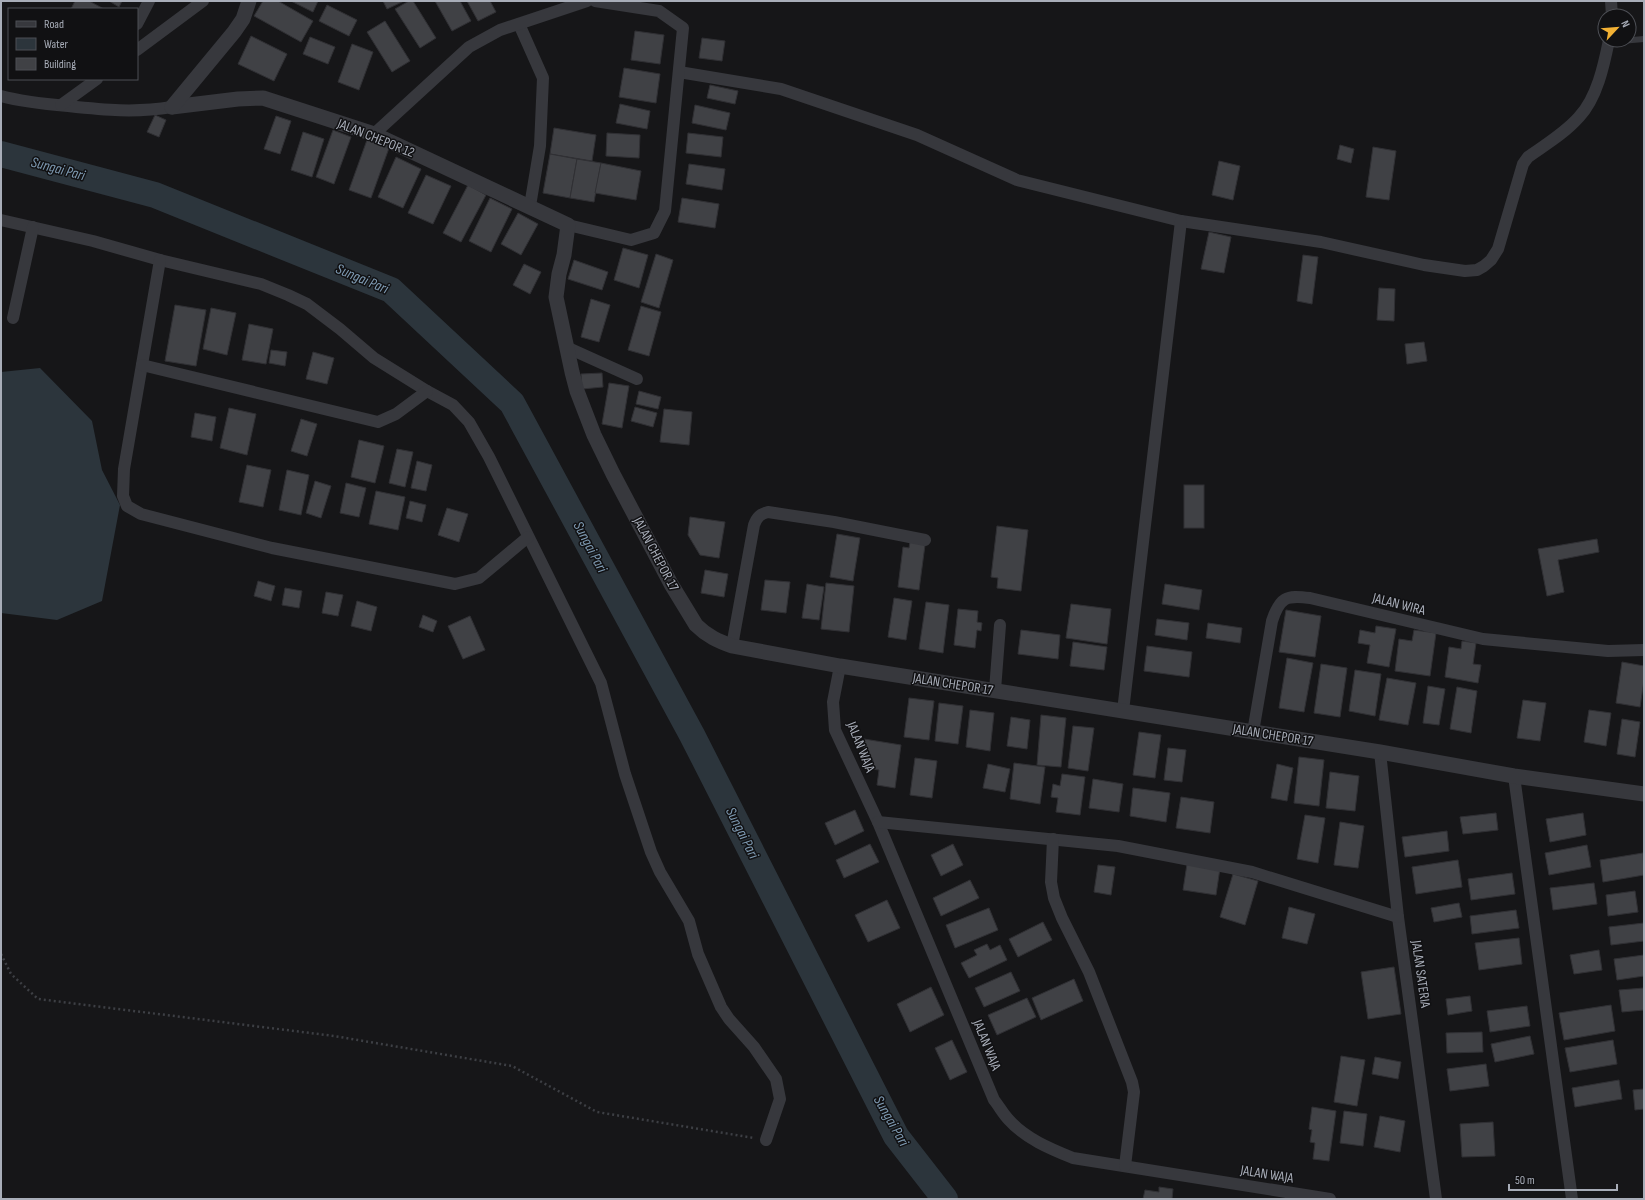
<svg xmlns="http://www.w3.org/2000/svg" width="1645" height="1200" viewBox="0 0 1645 1200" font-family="'Sofia Sans Condensed',sans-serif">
<rect width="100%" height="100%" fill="#161618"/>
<path fill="#2c353c" d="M40,368L92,421L102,470L120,505L102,601L57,620L1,613V372Z"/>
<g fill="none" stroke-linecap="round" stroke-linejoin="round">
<path stroke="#2c353c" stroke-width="26" d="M1,154L155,195L391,290L512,403L692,735L896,1136L945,1199"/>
</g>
<g fill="#404145" stroke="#303034">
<path d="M75,1H89L104,9H71Z"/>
<path d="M109,1H122L119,7Z"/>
<path d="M263,1H278L313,21L301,42L254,16Z"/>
<path d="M291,1H318L313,12Z"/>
<path d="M383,1H404L387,9Z"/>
<path d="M409,1H413L436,38L420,48L395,9Z"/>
<path d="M435,1H460L471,21L452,31Z"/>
<path d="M467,1H490L496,12L478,21Z"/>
<path d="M327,5L357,20L349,36L319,21Z"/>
<path d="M385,21L410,61L392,72L367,32Z"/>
<path d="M635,31L664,35L660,64L631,60Z"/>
<path d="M251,36L287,54L274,81L238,64Z"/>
<path d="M310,37L335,47L328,64L303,54Z"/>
<path d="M702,38L725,41L722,61L699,58Z"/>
<path d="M352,44L373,52L359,90L338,82Z"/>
<path d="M624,68L660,74L656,103L619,97Z"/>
<path d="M710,85L738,91L735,104L707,98Z"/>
<path d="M620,104L650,111L647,129L616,123Z"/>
<path d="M695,105L730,113L726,130L692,123Z"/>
<path d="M155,115L166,120L159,137L147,132Z"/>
<path d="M276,116L291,121L280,154L264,149Z"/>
<path d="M554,128L596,135L592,161L550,154Z"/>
<path d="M333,130L351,137L334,184L316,177Z"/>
<path d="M303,132L324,139L312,177L291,170Z"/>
<path d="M607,133L640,135L639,158L606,156Z"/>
<path d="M688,133L723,137L721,157L686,153Z"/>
<path d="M367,140L389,148L371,198L349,190Z"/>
<path d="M1340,145L1354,149L1351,163L1337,159Z"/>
<path d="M1373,147L1396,151L1389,200L1366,197Z"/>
<path d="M550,154L577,159L570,198L543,193Z"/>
<path d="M396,157L421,169L403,208L378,197Z"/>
<path d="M577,159L601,163L594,202L570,198Z"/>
<path d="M1219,161L1240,166L1233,200L1212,195Z"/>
<path d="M601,163L641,171L636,200L595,193Z"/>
<path d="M689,164L725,169L722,190L686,184Z"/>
<path d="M426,175L451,186L433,224L408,213Z"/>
<path d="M468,185L486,195L461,242L443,233Z"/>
<path d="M490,198L512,209L491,252L469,241Z"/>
<path d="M682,198L719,204L715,228L678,222Z"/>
<path d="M518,213L538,224L521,255L501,244Z"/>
<path d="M1209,232L1231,237L1224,273L1201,269Z"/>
<path d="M623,248L648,255L639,288L614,280Z"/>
<path d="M656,254L673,260L659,308L641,302Z"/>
<path d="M1303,255L1318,257L1312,304L1297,301Z"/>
<path d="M574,260L608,272L602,290L568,279Z"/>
<path d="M524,264L541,272L530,294L513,285Z"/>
<path d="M1379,288L1395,289L1394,321L1377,320Z"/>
<path d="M591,299L610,305L599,342L581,337Z"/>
<path d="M175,305L206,310L196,366L165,361Z"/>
<path d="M641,306L661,312L649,356L628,350Z"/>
<path d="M211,308L236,313L227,355L203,349Z"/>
<path d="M249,324L273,329L266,364L242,360Z"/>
<path d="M1424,342L1427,361L1407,364L1405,344Z"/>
<path d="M271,350L287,352L285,366L269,363Z"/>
<path d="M313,352L334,358L327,384L306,379Z"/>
<path d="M602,373L603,387L582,389L581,374Z"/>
<path d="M609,383L629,386L622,428L602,424Z"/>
<path d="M639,391L661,397L658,409L636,404Z"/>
<path d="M635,407L657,413L653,427L631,421Z"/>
<path d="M229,408L256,414L247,455L220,448Z"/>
<path d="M664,409L692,412L689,445L660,442Z"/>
<path d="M195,413L216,417L212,441L191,437Z"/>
<path d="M301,419L317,424L307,456L291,451Z"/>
<path d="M359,440L384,446L375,483L351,477Z"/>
<path d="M397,449L413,452L405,487L389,483Z"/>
<path d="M417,461L432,465L426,491L411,488Z"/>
<path d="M247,465L271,470L263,507L239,502Z"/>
<path d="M287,470L309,475L301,515L279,510Z"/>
<path d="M315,481L331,486L321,518L306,513Z"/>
<path d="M346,483L366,488L359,517L340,513Z"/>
<rect x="1184" y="485" width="20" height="43"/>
<path d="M376,491L405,497L398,530L369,524Z"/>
<path d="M410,501L426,505L422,522L406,518Z"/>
<path d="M447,508L468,514L459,542L438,535Z"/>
<path d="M690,517L725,522L719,558L700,555L688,535Z"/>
<path d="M997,526L1028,530L1021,591L997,588L998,578L991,577Z"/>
<path d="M837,534L860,538L853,581L830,577Z"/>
<path d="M1597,539L1599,552L1558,560L1564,592L1547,596L1538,549Z"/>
<path d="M910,542L925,545L919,590L898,587L903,547L909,548Z"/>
<path d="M705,570L728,574L724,597L701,593Z"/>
<path d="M765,580L790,582L786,613L761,610Z"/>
<path d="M258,581L275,586L271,601L254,596Z"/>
<path d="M826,583L854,586L849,632L821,629Z"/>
<path d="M807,584L824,587L819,620L802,618Z"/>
<path d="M1165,584L1202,590L1199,610L1162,604Z"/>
<path d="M285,588L302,591L299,608L282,605Z"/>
<path d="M326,592L343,595L338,616L322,613Z"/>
<path d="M894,598L912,601L906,640L888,637Z"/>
<path d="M357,601L377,607L371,631L351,626Z"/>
<path d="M926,602L949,605L943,653L919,649Z"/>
<path d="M1071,604L1111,609L1107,644L1066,638Z"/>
<path d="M958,609L978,611L977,622L982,623L981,631L977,630L975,648L954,645Z"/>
<path d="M1286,610L1321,616L1315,657L1279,652Z"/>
<path d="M423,615L437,621L433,632L419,627Z"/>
<path d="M470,616L485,650L463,659L448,626Z"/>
<path d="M1157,619L1189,623L1187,640L1155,635Z"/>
<path d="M1208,623L1242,628L1240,643L1206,638Z"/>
<path d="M1376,626L1396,629L1389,667L1367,663L1370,645L1358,643L1360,630L1375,633Z"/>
<path d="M1021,630L1060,635L1058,659L1018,654Z"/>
<path d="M1414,630L1436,633L1430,676L1395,671L1399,639L1412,641Z"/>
<path d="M1462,641L1476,643L1473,664L1481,665L1478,683L1445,677L1449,647L1461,649Z"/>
<path d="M1073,642L1107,647L1104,670L1070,666Z"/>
<path d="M1147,646L1192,652L1189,677L1144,671Z"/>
<path d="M1287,658L1313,663L1304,712L1279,708Z"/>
<path d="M1622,662L1644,666V680L1640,707L1616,703Z"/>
<path d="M1321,664L1347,668L1340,717L1314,713Z"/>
<path d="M1355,670L1381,674L1375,716L1349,711Z"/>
<path d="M1387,678L1416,683L1408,725L1379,720Z"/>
<path d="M1428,686L1445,689L1439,725L1423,723Z"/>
<path d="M1457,687L1477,691L1471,733L1450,729Z"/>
<path d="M909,698L934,701L929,740L904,737Z"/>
<path d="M1523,700L1546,703L1540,741L1517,738Z"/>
<path d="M939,703L963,706L958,744L935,741Z"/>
<path d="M970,710L994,713L990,751L966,747Z"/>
<path d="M1589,710L1611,713L1606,746L1584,742Z"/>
<path d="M1041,715L1066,718L1061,767L1037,765Z"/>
<path d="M1011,717L1030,720L1027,749L1007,746Z"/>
<path d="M1622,719L1640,722L1635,757L1617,754Z"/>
<path d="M1073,726L1094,728L1088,771L1068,768Z"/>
<path d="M1139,732L1161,735L1155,778L1133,775Z"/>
<path d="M864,739L901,745L895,788L877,785L879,770L872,769L873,760L868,759L869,752L863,751Z"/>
<path d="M1168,748L1186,750L1182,782L1164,780Z"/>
<path d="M1299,757L1324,760L1319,806L1294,803Z"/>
<path d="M915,758L937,761L932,798L910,795Z"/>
<path d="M1014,763L1045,767L1040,804L1010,799Z"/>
<path d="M988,764L1010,769L1005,792L983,788Z"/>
<path d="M1277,764L1293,768L1287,801L1271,798Z"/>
<path d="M1330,772L1359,776L1355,811L1326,808Z"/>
<path d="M1062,774L1085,777L1080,815L1056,812L1058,798L1051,797L1053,784L1060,786Z"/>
<path d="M1093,779L1123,784L1119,812L1089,808Z"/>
<path d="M1133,788L1170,793L1166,822L1130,816Z"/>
<path d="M1181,797L1214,802L1210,833L1176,828Z"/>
<path d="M855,810L864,831L835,845L825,823Z"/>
<path d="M1496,813L1498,830L1463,834L1460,817Z"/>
<path d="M1583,813L1586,835L1550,842L1546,819Z"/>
<path d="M1305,815L1325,818L1318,863L1297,859Z"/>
<path d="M1340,822L1364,826L1358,868L1334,865Z"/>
<path d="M1447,831L1449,851L1405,857L1402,837Z"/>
<path d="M870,844L879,862L844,878L836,860Z"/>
<path d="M953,844L963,865L941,876L931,855Z"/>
<path d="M1587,845L1591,867L1549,875L1545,853Z"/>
<path d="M1643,853L1644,875L1603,882L1600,860Z"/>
<path d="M1458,860L1462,887L1416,894L1412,867Z"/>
<path d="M1187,864L1220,868L1216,895L1183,890Z"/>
<path d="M1098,865L1115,867L1111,895L1094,892Z"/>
<path d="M1512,873L1515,894L1471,900L1468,879Z"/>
<path d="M1233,874L1258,881L1245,925L1220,917Z"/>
<path d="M970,880L979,898L941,916L933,898Z"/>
<path d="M1594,883L1597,904L1553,910L1550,888Z"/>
<path d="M1635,891L1638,912L1608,916L1606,895Z"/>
<path d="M887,900L900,928L868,942L855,915Z"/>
<path d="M1459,903L1462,917L1434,922L1431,908Z"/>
<path d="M1289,907L1315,914L1307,944L1282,938Z"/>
<path d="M989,908L998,930L955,948L946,925Z"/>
<path d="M1516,910L1519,928L1472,934L1470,916Z"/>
<path d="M1043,922L1052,940L1018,957L1009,939Z"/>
<path d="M1644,923V941L1611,945L1609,927Z"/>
<path d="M1519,938L1522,964L1479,970L1475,943Z"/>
<path d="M987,944L990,950L1000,945L1007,960L969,978L961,963L977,955L974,950Z"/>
<path d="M1599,950L1602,970L1574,974L1570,955Z"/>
<path d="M1644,955V976L1617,980L1614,959Z"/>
<path d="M1394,967L1401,1014L1368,1019L1361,972Z"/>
<path d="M1011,972L1020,991L984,1007L975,988Z"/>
<path d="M1074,979L1083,1001L1041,1020L1032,998Z"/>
<path d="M931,987L944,1015L910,1032L897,1004Z"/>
<path d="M1644,988V1010L1622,1012L1619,990Z"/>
<path d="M1470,996L1472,1011L1448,1015L1446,999Z"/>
<path d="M1027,998L1036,1017L997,1035L988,1015Z"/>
<path d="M1611,1005L1615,1031L1564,1040L1559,1013Z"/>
<path d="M1527,1006L1530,1026L1490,1032L1487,1011Z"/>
<path d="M1482,1032L1483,1052L1447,1053L1446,1033Z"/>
<path d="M1530,1036L1534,1054L1495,1062L1491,1044Z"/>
<path d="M952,1040L967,1072L950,1080L935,1048Z"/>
<path d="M1613,1040L1617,1064L1570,1072L1565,1048Z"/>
<path d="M1341,1056L1365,1060L1357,1106L1334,1102Z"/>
<path d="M1375,1057L1401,1062L1398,1079L1372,1074Z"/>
<path d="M1486,1064L1489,1086L1450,1091L1447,1069Z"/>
<path d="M1619,1080L1622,1099L1575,1107L1572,1088Z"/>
<path d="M1644,1089V1109L1635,1110L1633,1090Z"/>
<path d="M1312,1107L1336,1111L1329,1161L1313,1159L1315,1143L1310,1142L1312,1130L1309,1129Z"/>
<path d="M1344,1111L1367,1114L1363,1146L1340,1143Z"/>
<path d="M1380,1116L1405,1121L1400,1152L1374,1147Z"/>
<path d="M1493,1122L1495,1156L1462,1157L1460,1124Z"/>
<path d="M1159,1187L1173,1189L1172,1199H1143L1145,1190L1159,1192Z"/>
</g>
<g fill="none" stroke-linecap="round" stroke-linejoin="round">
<path stroke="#3d3f44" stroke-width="2.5" stroke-dasharray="2 3" stroke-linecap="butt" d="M1,954L11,974L38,999L334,1036L512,1066L597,1112L754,1138"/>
<path stroke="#37383d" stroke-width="6" d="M1609,42L1644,39"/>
<g stroke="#37383d" stroke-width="12">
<path d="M1611,1L1612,16"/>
<path d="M137,24L149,1"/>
<path d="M519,24L543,78L540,146L530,206"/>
<path d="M137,50L203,1"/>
<path d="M679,72L781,89L917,135L1017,180L1181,221L1321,242L1424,265L1465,271L1477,270L1484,266L1491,260L1498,249L1523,164L1528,157C1545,145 1565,133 1579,117C1597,98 1604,65 1609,40"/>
<path d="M1,96C23,102 45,104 68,106C105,110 135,113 172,107"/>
<path d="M61,105L97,79"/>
<path d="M374,134L469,47L500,30L587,1"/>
<path d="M1,220L93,241L160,260L261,284L288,295L307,304L340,329L374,358L427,391L453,405L469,422L489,457L601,683L625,774L651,852L660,872L689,921L698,954L721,1007L729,1019L754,1047L776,1079L780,1099L766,1140"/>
<path d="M568,225L631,240L654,233L665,211L683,28L659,11L595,1"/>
<path d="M160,260L124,469L123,496L127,506L141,514L272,548L455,584L479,578L528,537"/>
<path d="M13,318L33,227"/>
<path d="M566,347L637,379"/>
<path d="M142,365L378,422L396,414L427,391"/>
<path d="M732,646L754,525C757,517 760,514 768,512L834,522L925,540"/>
<path d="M840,666L833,702L835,730L878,822L994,1100C999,1106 1003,1114 1009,1120C1026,1139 1051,1149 1073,1158L1330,1199"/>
<path d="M995,690L1000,625"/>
<path d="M1123,711L1181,221"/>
<path d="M1253,732L1272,621C1280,597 1286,595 1310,598L1483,639L1608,651L1644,650"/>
<path d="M1380,752L1398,917L1436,1199"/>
<path d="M1514,776L1572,1199"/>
<path d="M878,822L1118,846L1252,872L1398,917"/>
<path d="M1053,839L1051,882L1054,898L1062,918L1089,972L1132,1082L1134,1092L1125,1166"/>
</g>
<g stroke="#37383d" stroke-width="15">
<path d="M172,107L238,99L263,98L374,134L568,225L564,255L559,274L556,297L572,372L577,391L594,435L613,474L671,584L696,625C707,636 718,641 732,646L840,666L1380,752L1514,776L1644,794"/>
<path d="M172,107L234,32L243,19L249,1"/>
</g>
</g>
<g text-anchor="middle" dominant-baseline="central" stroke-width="3" stroke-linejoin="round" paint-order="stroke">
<g font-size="14" fill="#a8adb8" stroke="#111113">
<text transform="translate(376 138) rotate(22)">JALAN CHEPOR 12</text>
<text transform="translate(656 554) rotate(62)">JALAN CHEPOR 17</text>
<text transform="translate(1399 604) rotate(14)">JALAN WIRA</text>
<text transform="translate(953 684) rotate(9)">JALAN CHEPOR 17</text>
<text transform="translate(1273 735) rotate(9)">JALAN CHEPOR 17</text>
<text transform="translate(861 747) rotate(68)">JALAN WAJA</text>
<text transform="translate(1421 974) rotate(82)">JALAN SATERIA</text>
<text transform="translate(987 1045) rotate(68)">JALAN WAJA</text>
<text transform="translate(1267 1174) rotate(9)">JALAN WAJA</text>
</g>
<g font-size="15" font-style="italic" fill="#7f9bb3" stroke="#111113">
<text transform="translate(58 169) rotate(15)">Sungai Pari</text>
<text transform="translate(362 279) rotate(23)">Sungai Pari</text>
<text transform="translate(590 547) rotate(62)">Sungai Pari</text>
<text transform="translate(742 833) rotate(63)">Sungai Pari</text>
<text transform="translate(891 1121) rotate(60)">Sungai Pari</text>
</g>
</g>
<rect width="1645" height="1200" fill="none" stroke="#a8adb8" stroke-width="4"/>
<rect x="8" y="8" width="130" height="72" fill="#111113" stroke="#4d4f55"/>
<rect x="16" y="21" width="20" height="6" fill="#37383d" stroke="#4d4f55"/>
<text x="44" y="28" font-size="12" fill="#a8adb8">Road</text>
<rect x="16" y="38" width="20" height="12" fill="#2c353c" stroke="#4d4f55"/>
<text x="44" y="48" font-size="12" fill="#a8adb8">Water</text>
<rect x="16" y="58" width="20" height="12" fill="#404145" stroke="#4d4f55"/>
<text x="44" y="68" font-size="12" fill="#a8adb8">Building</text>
<g transform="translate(1617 28) rotate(64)"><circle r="19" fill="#111113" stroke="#4d4f55"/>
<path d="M0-3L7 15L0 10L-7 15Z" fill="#f2b134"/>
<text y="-6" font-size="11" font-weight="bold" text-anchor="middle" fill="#a8adb8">N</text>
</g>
<path d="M1509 1184v6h108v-6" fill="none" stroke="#a8adb8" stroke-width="2"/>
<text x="1515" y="1184" font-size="12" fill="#a8adb8" stroke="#111113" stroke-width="3" paint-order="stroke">50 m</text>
</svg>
